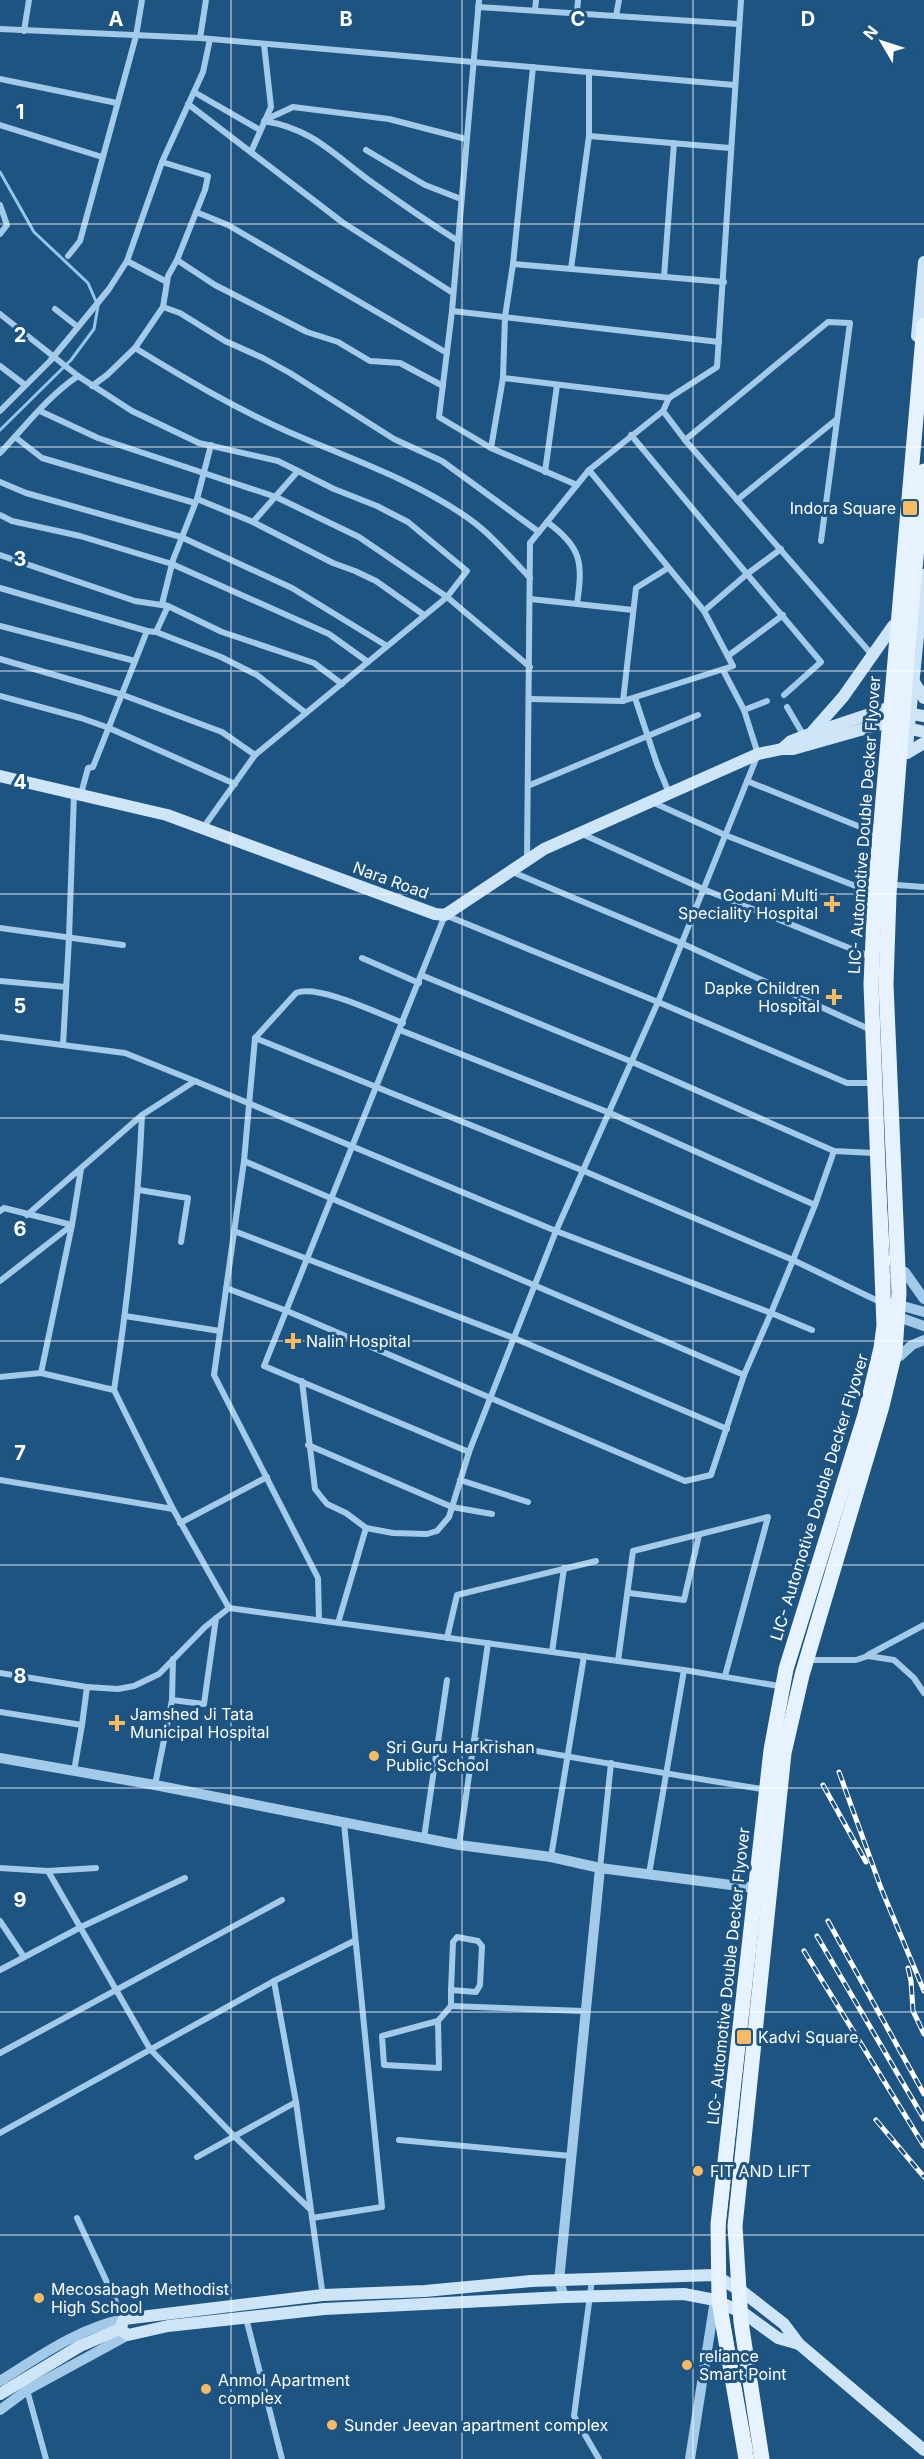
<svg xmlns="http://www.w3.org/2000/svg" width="924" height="2459" viewBox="0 0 924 2459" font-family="Inter,sans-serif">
<rect width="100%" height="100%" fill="#1e5481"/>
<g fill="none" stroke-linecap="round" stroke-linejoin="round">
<path stroke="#97c6ea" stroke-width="3" d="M0,172L34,232L88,283L98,306L94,329L71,360L0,430"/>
<g stroke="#a3cae9" stroke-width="6">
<path d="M479,0L452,311L719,342"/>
<path d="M478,7L738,24"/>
<path d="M535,10L536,0"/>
<path d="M577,12L578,0"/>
<path d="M616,16L619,0"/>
<path d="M0,29L200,38L734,85"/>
<path d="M24,31L29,0"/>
<path d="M200,38L206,0"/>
<path d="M533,67L513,264L505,317L503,378L669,398"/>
<path d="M589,72V136"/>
<path d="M0,79L117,103"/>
<path d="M194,92L260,130"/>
<path d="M188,104L342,222L453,293"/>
<path d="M265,120L293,107L389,119L466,139"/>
<path d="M264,121C313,129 333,154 370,181C399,202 428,222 458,241"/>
<path d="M0,125L102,157"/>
<path d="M366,150L425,185L461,199"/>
<path d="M251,152L271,107L264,44"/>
<path d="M162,162L127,261L167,282"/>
<path d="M0,205L7,225L0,234"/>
<path d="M196,212L228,225L447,353"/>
<path d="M68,256L80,241L136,36L142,0"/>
<path d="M177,260L215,285L307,332L338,342L370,361L400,363L443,386"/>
<path d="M513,264L724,282"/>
<path d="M571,269L589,136L730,148"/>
<path d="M664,277L674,143"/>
<path d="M163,307L180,313L225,341L263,358L290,373L394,439L442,461L539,532"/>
<path d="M452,311L439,417L491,448"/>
<path d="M0,314L78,376"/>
<path d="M78,327L109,289L127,261"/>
<path d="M135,348C186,379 236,409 291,433C351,459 414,480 468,518C491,534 510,557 530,578"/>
<path d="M0,366L25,385"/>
<path d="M503,378L491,448L577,485"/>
<path d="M92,386L107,375L135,348L163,307L168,276L177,260L205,190L208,176L162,162L203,72L210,39"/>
<path d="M0,411L50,361L78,327L55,309"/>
<path d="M663,411L669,398L717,367L741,0"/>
<path d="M631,435L747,574L781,549"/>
<path d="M15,437L42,458L195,503"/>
<path d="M685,440L828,322L850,323L821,541"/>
<path d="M0,453C25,427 48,396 78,376L132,411L199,443L278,461L334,489L377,506L408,522L467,571L447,597L359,537L276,497L98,438L40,411"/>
<path d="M589,470L704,611L747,574L821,662L784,695"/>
<path d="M545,472L557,385"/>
<path d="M0,482L26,493L181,537L292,588L387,646"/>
<path d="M197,499L253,522L333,563L355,571L376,581L424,615"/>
<path d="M737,500L837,419"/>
<path d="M0,515L12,521L80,536L172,564L329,634L368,662"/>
<path d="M253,522L298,471"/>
<path d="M547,522C582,547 583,563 577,604"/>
<path d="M0,555L135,601L168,606L222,632L314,663L342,684"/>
<path d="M668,568L636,588L623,701L733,666L704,611"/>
<path d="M0,588L147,631"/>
<path d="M530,599L633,610"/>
<path d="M0,626L135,661"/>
<path d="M156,632L221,657L257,675L306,713"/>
<path d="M728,656L783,615"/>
<path d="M0,659L123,695L222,732L255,755"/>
<path d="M0,696L81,718L109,728L235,784"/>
<path d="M635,698L657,764L669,793"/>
<path d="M530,699L623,701"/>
<path d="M787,707L804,736"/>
<path d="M744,710L767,701"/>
<path d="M747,781L875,833"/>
<path d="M530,785L698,715"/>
<path d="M81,794L88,768L93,767L147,631L156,632L168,606L162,604L173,560L197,499L211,445"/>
<path d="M652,802L725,835L871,892"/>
<path d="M203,828L255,755L447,597L530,667"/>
<path d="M580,833L703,889L869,956"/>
<path d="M527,859L530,543L589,470L663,411L685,440L873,656"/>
<path d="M510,871L681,943L869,1029"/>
<path d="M897,885L924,887"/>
<path d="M0,928L123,945"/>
<path d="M362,958L419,983"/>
<path d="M421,975L630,1061L834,1151L874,1153"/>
<path d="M0,981L66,987"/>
<path d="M400,1030L610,1113L815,1205L834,1151"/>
<path d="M0,1037L125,1053L195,1081"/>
<path d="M255,1038L296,993C318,984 379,1014 403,1023"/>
<path d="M63,1045L69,938L74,794"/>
<path d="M244,1161L255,1038L584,1171L793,1260L815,1205"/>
<path d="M139,1190L188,1198L181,1242"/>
<path d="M0,1211L4,1208L72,1225L81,1169"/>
<path d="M27,1215L142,1115"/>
<path d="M234,1231L514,1338L727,1429"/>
<path d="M0,1281L72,1225L41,1373"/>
<path d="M226,1288L287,1311L685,1481L711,1475L744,1375"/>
<path d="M125,1316L220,1331"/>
<path d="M0,1377L41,1373L114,1390L173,1509"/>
<path d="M302,1381L315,1489L327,1504L346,1513L366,1528"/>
<path d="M114,1390C128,1299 138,1207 142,1115L195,1081L556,1231L771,1313L793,1260L880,1302"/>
<path d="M308,1445L452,1507L492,1514"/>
<path d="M469,1452L264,1366L445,915L658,1002L847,1083H873"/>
<path d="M0,1480L173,1509L229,1608L205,1627L159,1674L134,1686L118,1689L87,1687L82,1725L0,1712"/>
<path d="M460,1480L528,1502"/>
<path d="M180,1523L267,1477"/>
<path d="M629,1593L684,1600L699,1535"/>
<path d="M229,1608L684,1670L779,1686"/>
<path d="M319,1620L318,1578L214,1375L244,1161L744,1375L771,1313L812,1330"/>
<path d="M338,1623L366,1528L393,1533L427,1534L437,1531L449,1517L469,1452L556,1231L658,1002L758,754L744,710L723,670"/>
<path d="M447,1638L457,1595L596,1561"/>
<path d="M552,1652L564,1568"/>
<path d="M868,1655L924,1625"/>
<path d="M173,1659L172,1700L204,1704L216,1618"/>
<path d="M811,1660H856L868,1656L894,1660L914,1678L924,1693"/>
<path d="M618,1661L633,1551L768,1517L725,1676"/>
<path d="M0,1673L87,1687"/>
<path d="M474,1740C570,1757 666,1774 762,1789"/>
<path d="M74,1771L82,1725"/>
<path d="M155,1785L172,1700"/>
<path d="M424,1838L447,1680"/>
<path d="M459,1845L488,1643"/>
<path d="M551,1857L584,1656"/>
<path d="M0,1868L48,1871"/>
<path d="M96,1868L48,1871L150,2049L235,2137L310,2209"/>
<path d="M600,1868L611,1763"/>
<path d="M649,1874L684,1670"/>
<path d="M0,1921L24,1957"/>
<path d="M0,1970L81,1927L185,1878"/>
<path d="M274,1981L354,1941"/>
<path d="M451,2006L584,2011"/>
<path d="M438,2021L382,2036L384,2065L439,2068L438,2021L451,2006V1990L476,1992L480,1985L482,1946L478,1941L457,1937L453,1942L451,1990"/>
<path d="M0,2053L282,1900"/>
<path d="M0,2133L274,1981L296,2102L323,2297"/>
<path d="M399,2140L571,2156"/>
<path d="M197,2157L296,2102"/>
<path d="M77,2218L124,2319"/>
<path d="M312,2218L382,2207L344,1823"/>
<path d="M592,2280L574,2416L599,2459"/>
<path d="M246,2318L282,2459"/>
<path d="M27,2390L46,2459"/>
</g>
<g stroke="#a3cae9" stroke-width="10">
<path d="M905,1272L924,1299"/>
<path d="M892,1303L924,1312"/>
<path d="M892,1319H904L924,1326"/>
<path d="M900,1356L912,1345L924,1340"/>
<path d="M0,1758L155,1785L459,1845L551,1857L600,1868L762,1889"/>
<path d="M564,2297L559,2281L600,1868"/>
<path d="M0,2381C40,2356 77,2329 124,2319"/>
<path d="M0,2410L27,2390L128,2335"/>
<path d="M690,2459L715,2300"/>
</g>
<g stroke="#cee4f7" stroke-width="12">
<path d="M917,336L924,262"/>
<path d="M914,682L924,698"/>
<path d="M813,731L843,697L893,626"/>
<path d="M907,747L924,575"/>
<path d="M782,749L791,741L804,736L885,709L924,716"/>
<path d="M907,753L924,743"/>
<path d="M0,776L167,815L435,914L445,915L544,849L758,754L782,749H793L885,723L924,732"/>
<path d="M120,2329L128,2335L168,2326L324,2309L564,2297L684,2294L715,2300L745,2314L778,2338L799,2344"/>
<path d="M0,2394L80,2346L120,2329L124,2319L323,2295L425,2291L531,2281L714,2275L743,2292L784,2324L799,2344L924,2450"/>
</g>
<defs>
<g id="rail">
<path d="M839,1772L881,1888L924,1991"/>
<path d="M823,1785L866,1862"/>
<path d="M828,1921L924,2094"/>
<path d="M817,1936L924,2119"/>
<path d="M804,1951L924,2146"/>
<path d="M908,1968L911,1981L913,2011L924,2034"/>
<path d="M876,2120L924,2177"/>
<path d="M752,2459L725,2310L721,2245L775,1745L791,1668L881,1374L888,1318V1267L875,1038L877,907L924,352"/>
</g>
</defs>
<use href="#rail" stroke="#fff" stroke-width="5"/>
<use href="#rail" stroke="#1e5481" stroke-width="3" stroke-dasharray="9" stroke-linecap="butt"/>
<g stroke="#e6f2fe" stroke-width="15">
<path d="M746,2459L719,2301L718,2224L771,1750L786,1669L865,1415L881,1348L884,1326L871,984L875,892L924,325"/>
<path d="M762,2459L741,2322L735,2226L784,1753L802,1675L882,1406L895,1352L899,1293L886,984L889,894L908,645L924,471"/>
</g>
</g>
<path fill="none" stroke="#fff" stroke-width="1.5" stroke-opacity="0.55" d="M231,0V2459M462,0V2459M693,0V2459M0,224H924M0,447H924M0,671H924M0,894H924M0,1118H924M0,1341H924M0,1565H924M0,1788H924M0,2012H924M0,2235H924"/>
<g fill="#f7bc63" stroke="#1e5481" stroke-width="2">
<rect x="902" y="500" width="16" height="16" rx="3"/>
<path d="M829 895h6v6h6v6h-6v6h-6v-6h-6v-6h6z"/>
<path d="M831 988h6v6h6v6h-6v6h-6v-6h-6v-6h6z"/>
<path d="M290 1332h6v6h6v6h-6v6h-6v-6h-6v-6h6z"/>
<path d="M114 1714h6v6h6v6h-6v6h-6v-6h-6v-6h6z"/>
<circle cx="374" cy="1756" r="6"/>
<rect x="736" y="2029" width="16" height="16" rx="3"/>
<circle cx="698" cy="2171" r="6"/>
<circle cx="39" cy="2298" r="6"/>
<circle cx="687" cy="2365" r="6"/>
<circle cx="206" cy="2389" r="6"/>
<circle cx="332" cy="2425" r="6"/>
</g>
<g text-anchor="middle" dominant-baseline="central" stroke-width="6" stroke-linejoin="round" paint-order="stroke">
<g font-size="16" fill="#fff" stroke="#1e5481" text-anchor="start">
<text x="896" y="508" text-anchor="end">Indora Square</text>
<text x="818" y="895" text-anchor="end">Godani Multi<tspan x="818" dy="18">Speciality Hospital</tspan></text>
<text x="820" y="988" text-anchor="end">Dapke Children<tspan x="820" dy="18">Hospital</tspan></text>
<text x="306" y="1341">Nalin Hospital</text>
<text x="130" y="1714">Jamshed Ji Tata<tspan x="130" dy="18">Municipal Hospital</tspan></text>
<text x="386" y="1747">Sri Guru Harkrishan<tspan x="386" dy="18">Public School</tspan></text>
<text x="758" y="2037">Kadvi Square</text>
<text x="710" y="2171">FIT AND LIFT</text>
<text x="51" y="2289">Mecosabagh Methodist<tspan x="51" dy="18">High School</tspan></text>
<text x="699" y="2356">reliance<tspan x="699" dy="18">Smart Point</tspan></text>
<text x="218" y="2380">Anmol Apartment<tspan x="218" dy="18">complex</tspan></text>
<text x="344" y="2425">Sunder Jeevan apartment complex</text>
</g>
<g font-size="16" fill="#fff" stroke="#1e5481">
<text transform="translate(864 825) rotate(-86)">LIC- Automotive Double Decker Flyover</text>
<text transform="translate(391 880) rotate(20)">Nara Road</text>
<text transform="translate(819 1497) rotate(-73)">LIC- Automotive Double Decker Flyover</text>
<text transform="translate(728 1976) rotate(-84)">LIC- Automotive Double Decker Flyover</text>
</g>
</g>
<g font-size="20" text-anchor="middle" font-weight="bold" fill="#fff" stroke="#1e5481" stroke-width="6" stroke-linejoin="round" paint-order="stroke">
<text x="116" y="26">A</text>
<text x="346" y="26">B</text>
<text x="578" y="26">C</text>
<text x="808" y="26">D</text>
<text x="20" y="119">1</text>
<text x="20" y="342">2</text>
<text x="20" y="566">3</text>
<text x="20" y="789">4</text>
<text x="20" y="1013">5</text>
<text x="20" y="1236">6</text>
<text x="20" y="1460">7</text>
<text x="20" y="1683">8</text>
<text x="20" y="1907">9</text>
</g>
<g transform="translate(882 42) rotate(309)" stroke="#1e5481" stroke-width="4.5" paint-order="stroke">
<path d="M0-4.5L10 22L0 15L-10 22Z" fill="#ffffff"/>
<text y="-9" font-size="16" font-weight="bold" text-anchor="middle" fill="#ffffff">N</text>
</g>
</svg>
